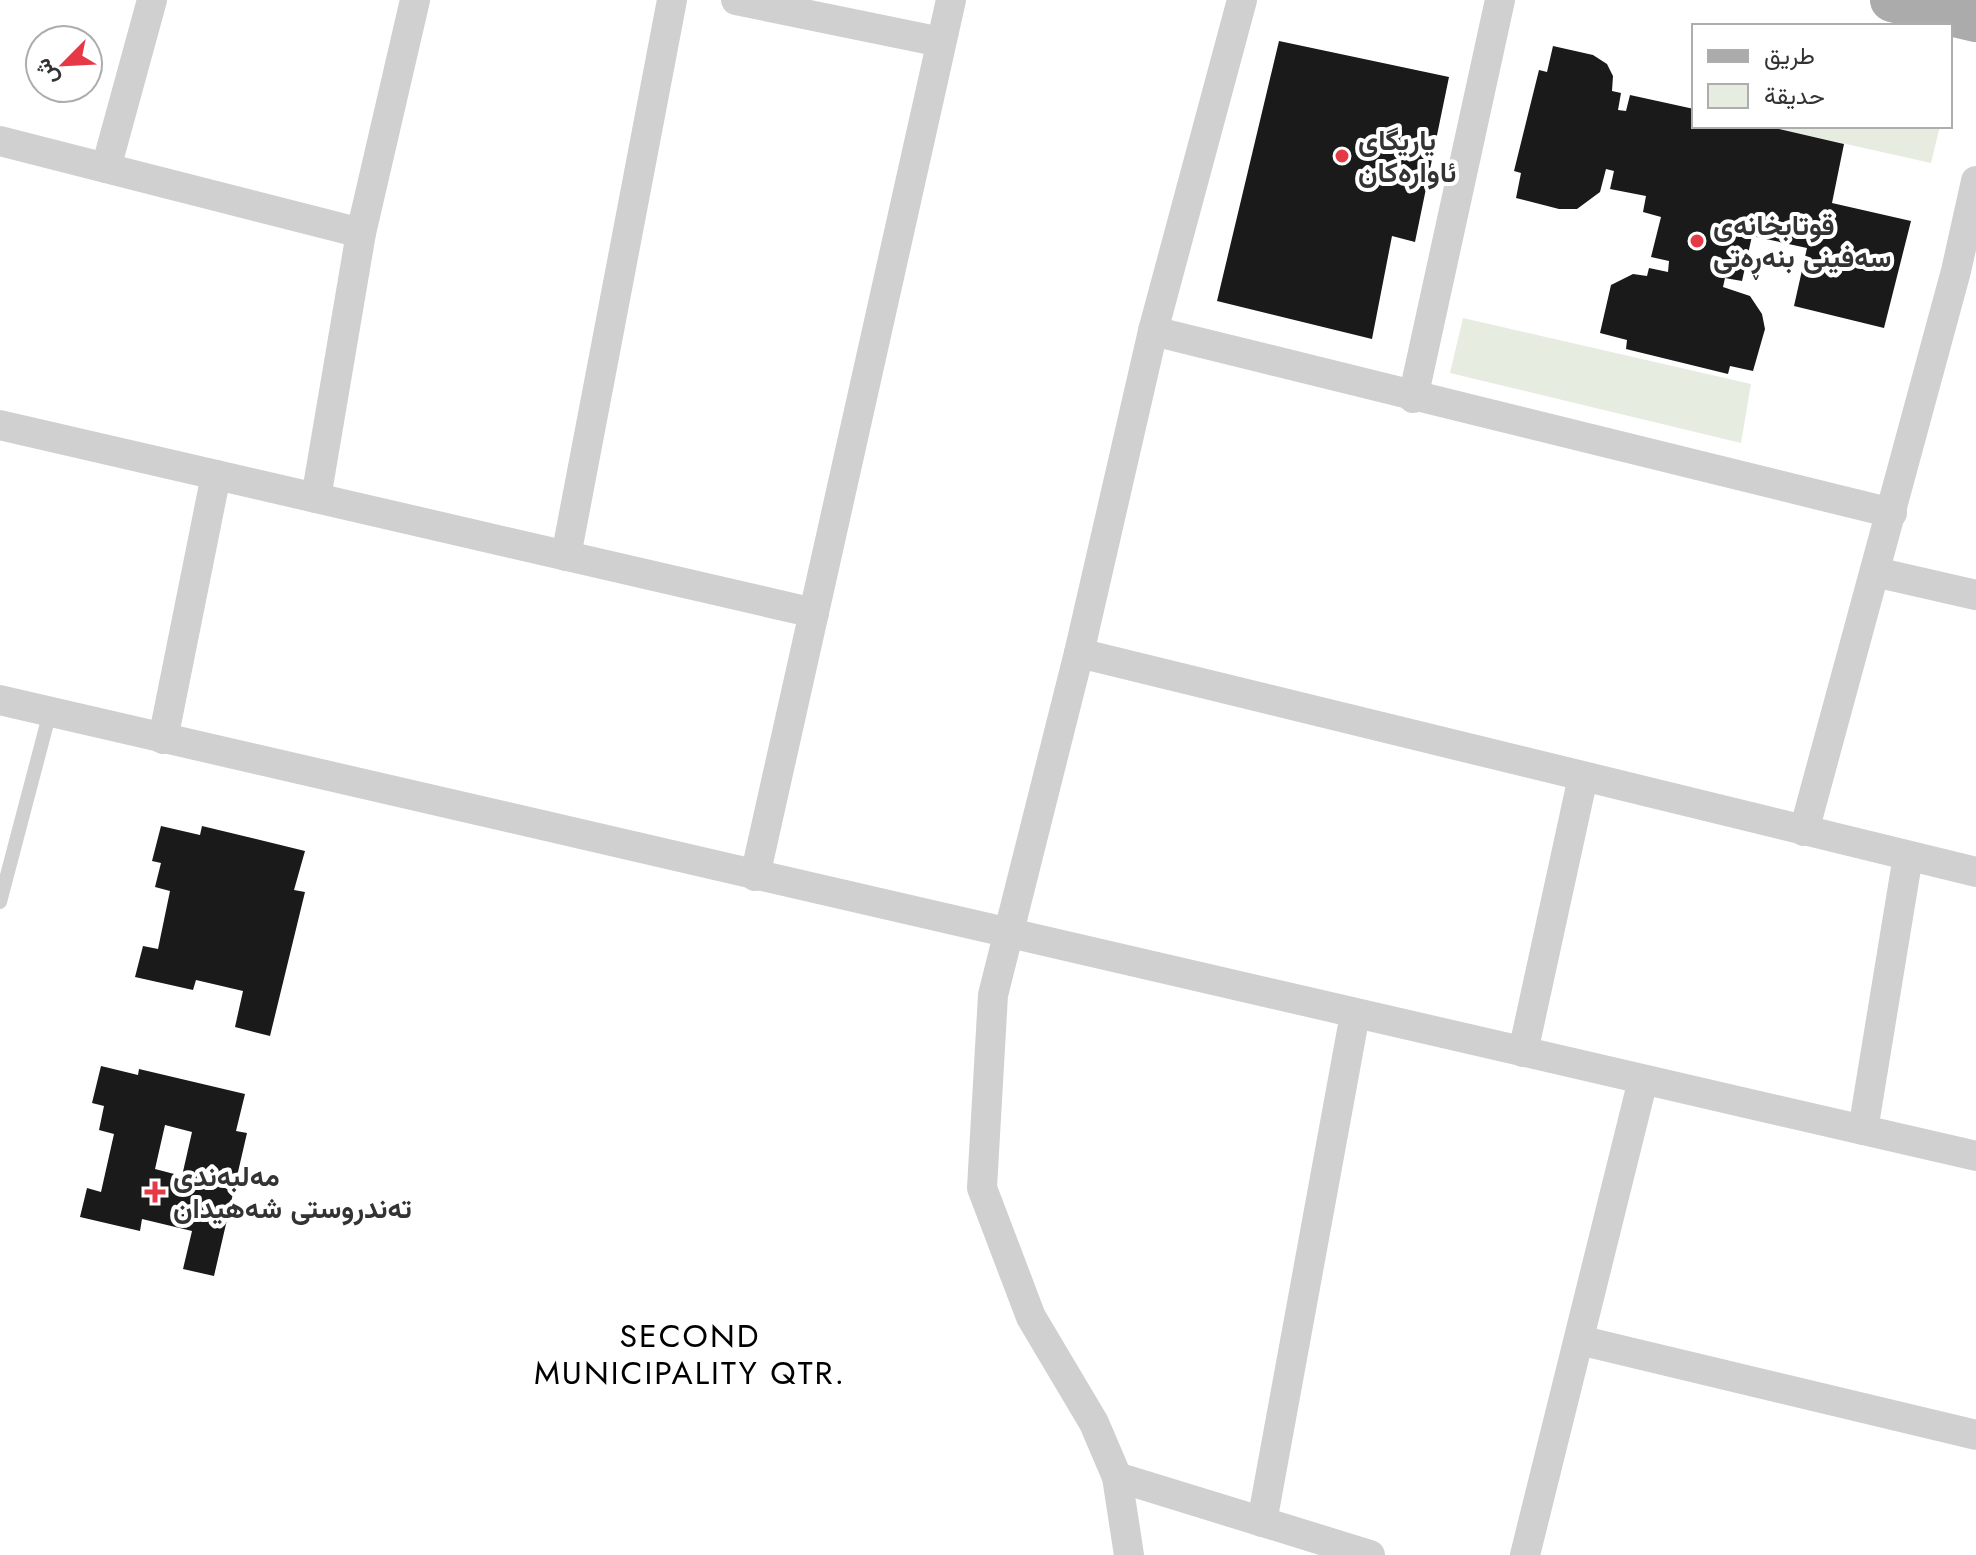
<svg xmlns="http://www.w3.org/2000/svg" width="1976" height="1555" viewBox="0 0 1976 1555" font-family="Jost,Vazirmatn,sans-serif">
<rect width="100%" height="100%" fill="#fff"/>
<g fill="#e6ecdf">
<path d="M1766,126H1940L1931,163Z"/>
<path d="M1463,318L1751,384L1741,443L1450,373Z"/>
</g>
<g fill="#1a1a1a" fill-rule="evenodd">
<path d="M1279,41L1449,77L1415,242L1392,236L1372,339L1217,301Z"/>
<path d="M1553,46L1593,55L1607,64L1613,76L1612,91L1621,93L1618,110L1626,111L1630,95L1694,109V126H1766L1844,144L1832,203L1911,221L1884,328L1794,306L1807,248L1752,236L1742,281L1725,278L1723,287L1750,296L1762,314L1765,329L1753,371L1730,366L1728,374L1626,349L1627,340L1600,333L1611,285L1633,274L1647,276L1649,268L1668,272L1669,261L1651,257L1661,217L1643,212L1646,196L1610,189L1614,171L1606,169L1600,192L1577,209H1559L1516,198L1521,173L1514,171L1539,70L1547,72Z"/>
<path d="M161,826L200,835L202,826L305,851L294,890L305,892L270,1036L235,1027L243,991L196,980L193,990L135,977L143,946L158,949L170,891L155,887L161,863L152,861Z"/>
<path d="M101,1066L138,1075L139,1069L245,1094L236,1131L247,1133L214,1276L183,1269L192,1231L142,1219L140,1231L80,1217L87,1188L101,1192L114,1134L99,1130L104,1106L92,1103ZM165,1125L192,1132L182,1176L155,1169Z"/>
</g>
<g fill="none" stroke-linecap="round" stroke-linejoin="round">
<path stroke="#d0d0d0" stroke-width="14" d="M0,902L50,712"/>
<g stroke="#d0d0d0" stroke-width="30">
<path d="M736,0L941,42"/>
<path d="M0,141L361,233"/>
<path d="M106,168L152,0"/>
<path d="M1153,331L1892,513"/>
<path d="M1413,398L1500,0"/>
<path d="M0,425L814,613"/>
<path d="M316,498L361,233L415,0"/>
<path d="M566,556L672,0"/>
<path d="M1875,572L1976,595"/>
<path d="M1079,653L1976,872"/>
<path d="M0,700L1976,1156"/>
<path d="M163,739L216,475"/>
<path d="M1804,831L1956,271L1976,181"/>
<path d="M755,876L951,0"/>
<path d="M1523,1052L1583,777"/>
<path d="M1863,1130L1908,856"/>
<path d="M1579,1340L1976,1435"/>
<path d="M1117,1477L1370,1555"/>
<path d="M1262,1522L1355,1014"/>
<path d="M1129,1555L1117,1477L1094,1423L1031,1317L982,1188L993,995L1079,653L1153,331L1242,0"/>
<path d="M1525,1555L1643,1080"/>
</g>
<path stroke="#ababab" stroke-width="44" d="M1892,0L1976,20"/>
</g>
<g fill="#e63946" stroke="#fff" stroke-width="3">
<circle cx="1342" cy="156" r="8"/>
<circle cx="1697" cy="241" r="8"/>
<path d="M151 1180h8v8h8v8h-8v8h-8v-8h-8v-8h8z"/>
</g>
<g text-anchor="middle" dominant-baseline="central" stroke-width="8" stroke-linejoin="round" paint-order="stroke">
<g font-size="28" font-weight="bold" fill="#333" stroke="#fff" text-anchor="start">
<text x="1358" y="140">یاریگای<tspan x="1358" dy="32">ئاوارەکان</tspan></text>
<text x="1713" y="225">قوتابخانەی<tspan x="1713" dy="32">سەفینی بنەڕەتی</tspan></text>
<text x="173" y="1176">مەلبەندی<tspan x="173" dy="32">تەندروستی شەهیدان</tspan></text>
</g>
<g font-size="32" letter-spacing="2" fill="#000" stroke="#fff">
<text x="690" y="1336">SECOND<tspan x="690" dy="37">MUNICIPALITY QTR.</tspan></text>
</g>
</g>
<rect x="1692" y="24" width="260" height="104" fill="#ffffff" stroke="#adadad" stroke-width="2"/>
<rect x="1708" y="50" width="40" height="12" fill="#ababab" stroke="#adadad" stroke-width="2"/>
<text x="1764" y="64" font-size="24" fill="#333333">طريق</text>
<rect x="1708" y="84" width="40" height="24" fill="#e6ecdf" stroke="#adadad" stroke-width="2"/>
<text x="1764" y="104" font-size="24" fill="#333333">حديقة</text>
<g transform="translate(64 64) rotate(246)"><circle r="38" fill="#ffffff" stroke="#adadad" stroke-width="2"/>
<path d="M0-6L14 30L0 20L-14 30Z" fill="#e63946"/>
<text y="-12" font-size="22" font-weight="bold" text-anchor="middle" fill="#333333">ش</text>
</g>
</svg>
